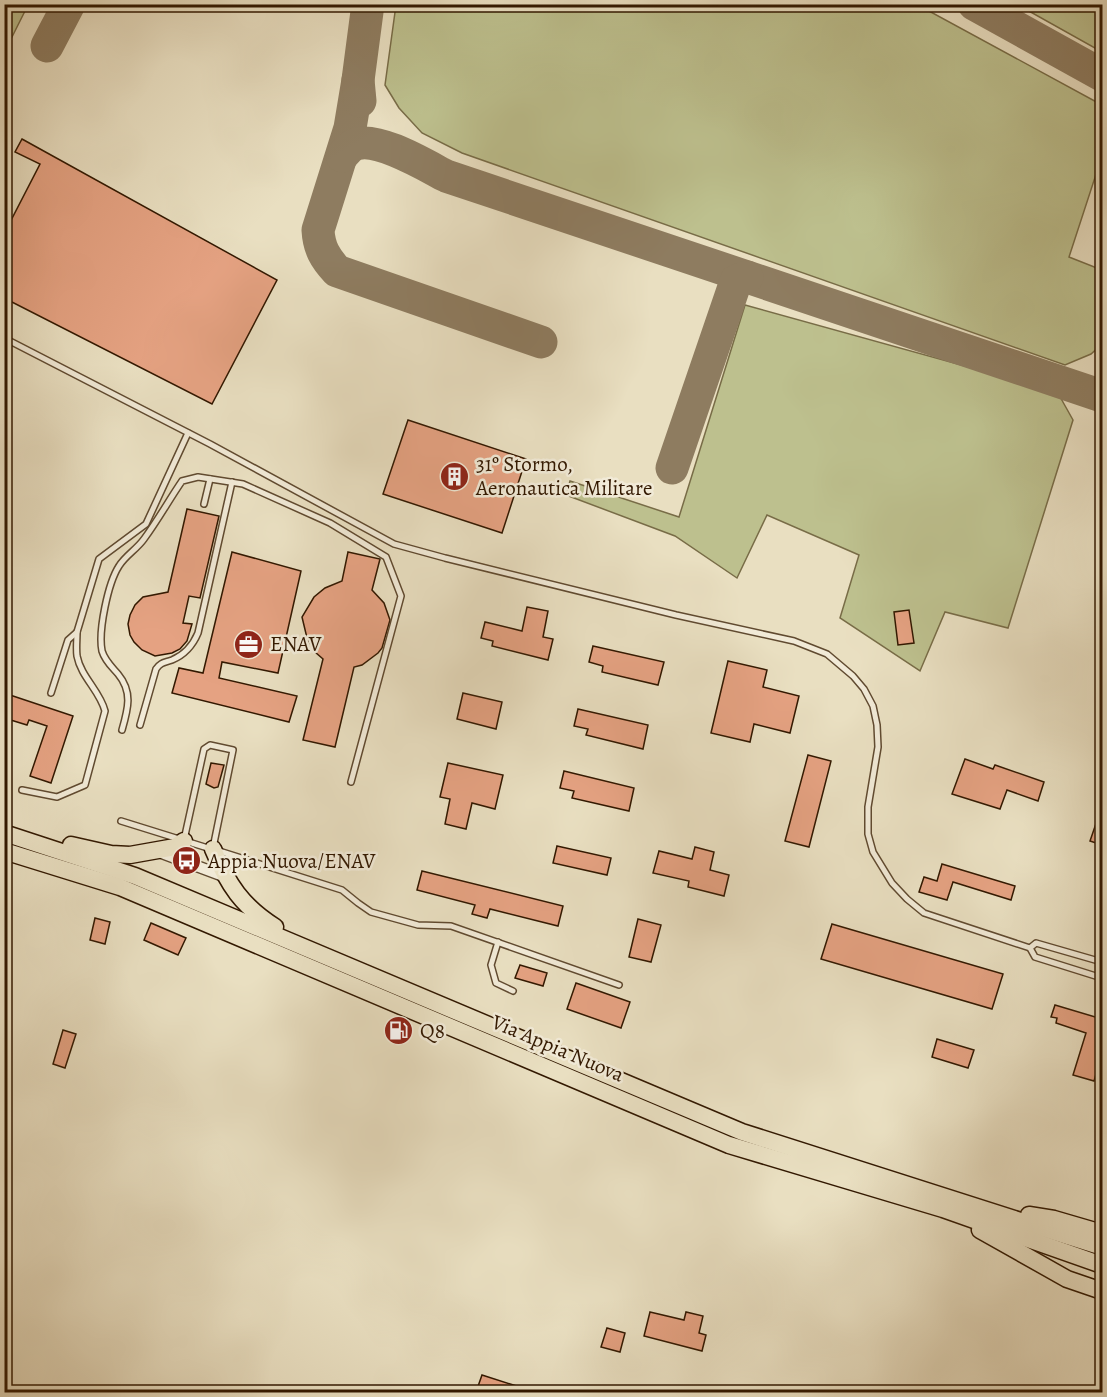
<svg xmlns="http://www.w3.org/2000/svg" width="1107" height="1397" viewBox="0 0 1107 1397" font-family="Alegreya,serif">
<rect width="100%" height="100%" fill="#e9dfc1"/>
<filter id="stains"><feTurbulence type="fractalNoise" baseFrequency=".00333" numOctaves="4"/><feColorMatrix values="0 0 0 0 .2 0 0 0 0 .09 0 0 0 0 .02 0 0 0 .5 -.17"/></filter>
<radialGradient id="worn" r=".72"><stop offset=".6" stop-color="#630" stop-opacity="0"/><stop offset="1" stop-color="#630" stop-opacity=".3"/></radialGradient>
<g fill="#bdc08e" stroke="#786c47" stroke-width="1.5">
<path d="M5,4L28,5L5,51L4,5Z"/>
<path d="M396,5H918L1102,105V156L1069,257L1102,270V344L1091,354L1065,365L462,153L422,133L399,108L385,85Z"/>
<path d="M1018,5H1102V52Z"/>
<path d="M745,305L1030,384L1059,395L1073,420L1008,628L945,612L920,671L840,618L859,555L767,515L737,578L675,536L566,495L570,481L679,517Z"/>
</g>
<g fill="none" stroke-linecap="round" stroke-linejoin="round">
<g stroke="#8e7c60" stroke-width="33">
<path d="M974,4L1102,75"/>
<path d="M47,46L69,4"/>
<path d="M358,80L350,128L318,230C319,248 325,258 337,271L541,342"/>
<path d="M360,101L358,80L368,4"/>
<path d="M342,156C346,151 350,146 356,144C379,137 425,165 446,176L1102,396"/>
<path d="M672,468L736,281L747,277"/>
</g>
</g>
<g fill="#e5a282" stroke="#321800" stroke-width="1.5">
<path d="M22,139L277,280L212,404L4,298V234L40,164L15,152Z"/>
<path d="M408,420L526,459L502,533L383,494Z"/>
<path d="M187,509L219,516L200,598L189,596L183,623L192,624L187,641L180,649L172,653L155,656L142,650L134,642L130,635L128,624L130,615L135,605L143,597L168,592Z"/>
<path d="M232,552L301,571L278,673L222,662L219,678L297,696L289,722L172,693L179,668L203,673Z"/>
<path d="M348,552L380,559L372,590L384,603L390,620L382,648L378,653L362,665L354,667L335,747L303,740L323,659L315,652L307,638L302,617L314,597L325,588L342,581Z"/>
<path d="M527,607L548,611L543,637L553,639L548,660L492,646L493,641L481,638L485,622L522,631Z"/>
<path d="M909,610L914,643L898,645L894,612Z"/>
<path d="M593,646L664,662L658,685L602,672L603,666L589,662Z"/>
<path d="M728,661L767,670L763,687L799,696L790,733L754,724L750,742L711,733Z"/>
<path d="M4,693L73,716L51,783L30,776L47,726L29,720L27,725L4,718Z"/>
<path d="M463,693L502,702L496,729L457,719Z"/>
<path d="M578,709L648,725L643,749L586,735L588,729L574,726Z"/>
<path d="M808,755L831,761L809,847L785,841Z"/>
<path d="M965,759L993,769L995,765L1044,782L1038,801L1007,790L1000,809L952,794Z"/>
<path d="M211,763L224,765L218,787L214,788L206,784Z"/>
<path d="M448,763L503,775L495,809L472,803L466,829L445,824L450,799L440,797Z"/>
<path d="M564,771L634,788L629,811L572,798L574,791L560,788Z"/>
<path d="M1101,809L1102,810V845L1090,841Z"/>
<path d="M557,846L611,858L607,875L553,863Z"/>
<path d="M695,847L714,852L710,870L729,875L724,896L688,887L689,881L653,873L659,851L692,859Z"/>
<path d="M942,864L1015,886L1011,900L953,882L947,900L919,892L924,877L937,881Z"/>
<path d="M422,871L563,906L558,926L490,909L487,918L472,914L475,905L417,890Z"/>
<path d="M95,918L110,922L105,944L90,940Z"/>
<path d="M638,919L661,925L651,962L629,957Z"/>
<path d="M151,923L186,938L178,955L144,940Z"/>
<path d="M832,924L1003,974L992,1009L821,959Z"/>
<path d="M520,965L547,973L543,986L515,978Z"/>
<path d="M576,983L630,1002L621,1028L567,1009Z"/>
<path d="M1055,1005L1102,1019V1053L1094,1081L1073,1075L1086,1033L1056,1023L1057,1018L1051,1017Z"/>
<path d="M63,1030L76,1034L65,1068L53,1064Z"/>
<path d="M937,1039L974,1050L968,1068L932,1057Z"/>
<path d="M650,1312L684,1320L686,1312L703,1316L699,1333L706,1335L702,1351L644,1336Z"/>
<path d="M607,1328L625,1333L620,1352L601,1347Z"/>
<path d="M482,1375L529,1390L528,1392H476Z"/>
</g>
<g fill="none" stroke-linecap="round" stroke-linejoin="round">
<defs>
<g id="lane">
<path d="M4,338L210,444L394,544L445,558L676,615L794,641L827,654L853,676L864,689L873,706L877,725L878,747L868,807V834L873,852L892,883L907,899L924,913L1030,948L1035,957L1102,978"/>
<path d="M204,504L210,479"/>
<path d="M51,693L68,640L77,632L99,559L146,524L188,433"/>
<path d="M140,725L156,669C161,662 164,663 172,660C184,655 193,645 198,633L232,482"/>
<path d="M122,730C128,709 133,692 118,674C112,667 105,661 102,651C98,631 108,583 119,566C125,556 137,549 144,539C158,520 169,500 182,481L198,477L243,484L330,523L386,557L401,596L351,782"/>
<path d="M22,790L57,797L85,785L105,711C100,691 81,677 77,656C76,649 77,639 77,632"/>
<path d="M121,821L211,849"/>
<path d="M184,840L204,749L210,745L233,750L213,848"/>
<path d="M219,851L342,890L358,903L371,912L418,925L451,926L619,985"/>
<path d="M498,942L491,965L496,983L513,991"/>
<path d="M1030,948L1036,943L1102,962"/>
</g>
<path id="street" d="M159,852L226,877"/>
<g id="primary">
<path d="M4,833L135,876L742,1132L1102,1247"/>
<path d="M71,845L111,854L130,855L175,847L184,841"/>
<path d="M213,849C228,885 242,906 275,927"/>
<path d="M4,851L120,887L729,1145L943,1209L1102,1265"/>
<path d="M1029,1215L1054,1219L1102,1233"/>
<path d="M980,1230L1067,1279L1102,1291"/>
</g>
</defs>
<use href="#lane" stroke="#604a30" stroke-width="8"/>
<use href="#street" stroke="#604a30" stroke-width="13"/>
<use href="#primary" stroke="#321800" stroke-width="19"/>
<use href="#lane" stroke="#f1ead7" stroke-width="5"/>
<use href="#street" stroke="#f1ead7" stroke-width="10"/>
<use href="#primary" stroke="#e9dfc1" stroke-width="16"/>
</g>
<defs>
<symbol id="building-disc" viewBox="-11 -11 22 22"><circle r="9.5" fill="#8f2418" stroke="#f1ead7"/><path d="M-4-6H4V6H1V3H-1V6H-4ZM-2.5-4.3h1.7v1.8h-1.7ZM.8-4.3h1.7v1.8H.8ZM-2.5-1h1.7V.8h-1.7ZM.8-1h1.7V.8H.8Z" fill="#fff"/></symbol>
<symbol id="office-disc" viewBox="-11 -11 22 22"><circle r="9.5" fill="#8f2418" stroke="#f1ead7"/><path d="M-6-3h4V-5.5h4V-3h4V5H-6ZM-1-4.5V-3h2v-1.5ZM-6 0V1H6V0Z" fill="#fff"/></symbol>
<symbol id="bus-disc" viewBox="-11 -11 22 22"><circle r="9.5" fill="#8f2418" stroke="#f1ead7"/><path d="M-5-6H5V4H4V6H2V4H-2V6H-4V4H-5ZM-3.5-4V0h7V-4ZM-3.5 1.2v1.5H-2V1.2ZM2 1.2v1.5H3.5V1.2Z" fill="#fff"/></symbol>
<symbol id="fuel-disc" viewBox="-11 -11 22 22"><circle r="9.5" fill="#8f2418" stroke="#f1ead7"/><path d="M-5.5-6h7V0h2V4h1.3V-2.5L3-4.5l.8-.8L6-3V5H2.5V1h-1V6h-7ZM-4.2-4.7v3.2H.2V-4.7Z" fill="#fff"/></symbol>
</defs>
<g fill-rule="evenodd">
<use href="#building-disc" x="438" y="460" width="33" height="33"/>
<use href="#office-disc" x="232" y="628" width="33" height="33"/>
<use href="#bus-disc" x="170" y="844" width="33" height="33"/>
<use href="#fuel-disc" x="382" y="1014" width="33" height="33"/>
</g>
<g text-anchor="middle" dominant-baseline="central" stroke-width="5" stroke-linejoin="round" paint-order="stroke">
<g font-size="21" fill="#321800" stroke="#f1ead7" text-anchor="start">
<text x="476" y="464">31º Stormo,<tspan x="476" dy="24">Aeronautica Militare</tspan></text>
<text x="270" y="644">ENAV</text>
<text x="208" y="861">Appia Nuova/ENAV</text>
<text x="420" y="1031">Q8</text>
</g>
<g font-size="21" fill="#321800" stroke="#f1ead7">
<text transform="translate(558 1048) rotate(23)">Via Appia Nuova</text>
</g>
</g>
<rect width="1107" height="1397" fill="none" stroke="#e9dfc1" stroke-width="24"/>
<rect x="6" y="6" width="1095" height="1385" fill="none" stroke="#321800" stroke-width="3"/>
<rect x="12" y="12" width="1083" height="1373" fill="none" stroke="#321800" stroke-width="1.5"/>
<rect width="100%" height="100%" filter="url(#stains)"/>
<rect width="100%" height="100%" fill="url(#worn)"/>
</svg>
